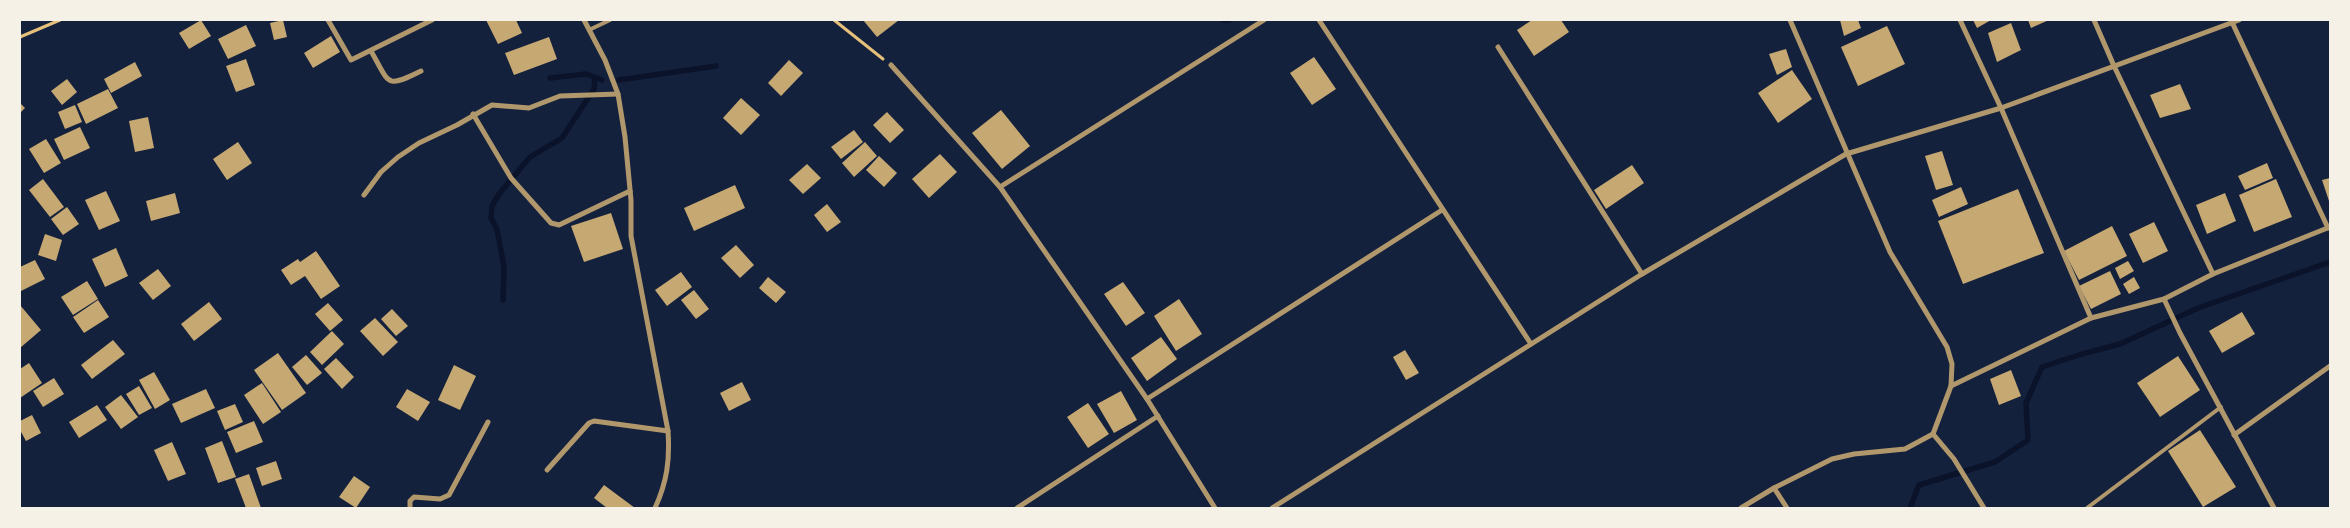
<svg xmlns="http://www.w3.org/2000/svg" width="2350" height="528" viewBox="0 0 2350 528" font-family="Literata,serif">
<rect width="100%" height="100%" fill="#14213d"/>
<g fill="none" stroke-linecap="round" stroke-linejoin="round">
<g stroke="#0b132b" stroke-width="5.5">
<path d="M1223,20H1229"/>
<path d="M550,78L586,74L602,80"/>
<path d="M619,80L716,66"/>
<path d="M503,300L504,267L497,229L491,218L492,206L499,194L530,157L562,138L594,89L595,78"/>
<path d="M1910,508L1919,485L1995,462L2028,440L2026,403L2042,367L2082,354L2120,344L2198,308L2330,262"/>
</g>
</g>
<g fill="#c6a872">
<path d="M201,20L211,36L189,49L179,33Z"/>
<path d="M283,20L287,37L274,40L270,23Z"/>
<path d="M486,20H516L522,33L498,44Z"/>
<path d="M863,20H899L877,37Z"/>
<path d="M1532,20H1561L1569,32L1534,56L1517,30Z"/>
<path d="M1840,20H1858L1861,28L1844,36Z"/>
<path d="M1973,20H1991L1977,28Z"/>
<path d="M2028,20H2049L2031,28Z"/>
<path d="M2011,23L2021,50L1997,62L1988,33Z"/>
<path d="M246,25L256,46L228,59L218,39Z"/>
<path d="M1887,26L1905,64L1858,86L1841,47Z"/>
<path d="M331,36L340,52L313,68L304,53Z"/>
<path d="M549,37L557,59L514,75L505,53Z"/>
<path d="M1786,49L1792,67L1777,75L1769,54Z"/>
<path d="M1314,57L1336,89L1312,105L1290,73Z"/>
<path d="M246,59L255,85L236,92L226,66Z"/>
<path d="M789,60L803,73L781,96L768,83Z"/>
<path d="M135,62L142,76L111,93L104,79Z"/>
<path d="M1792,70L1812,99L1778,123L1758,93Z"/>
<path d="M67,79L77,92L62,105L51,91Z"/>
<path d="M2180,84L2191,109L2160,118L2150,95Z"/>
<path d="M108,89L118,108L86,124L77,104Z"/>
<path d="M741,98L760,115L741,135L723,118Z"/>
<path d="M20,103L25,108L20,113Z"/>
<path d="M75,105L82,122L65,129L58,112Z"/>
<path d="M1001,110L1030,146L1002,169L972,133Z"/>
<path d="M887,112L904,130L890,143L873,125Z"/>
<path d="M148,117L154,148L135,152L129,121Z"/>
<path d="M80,127L90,148L64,160L54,139Z"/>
<path d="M854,130L863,142L841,159L831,147Z"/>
<path d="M46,139L61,163L44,173L29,149Z"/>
<path d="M238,142L252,163L227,180L213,159Z"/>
<path d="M865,142L877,156L854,177L842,163Z"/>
<path d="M1942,151L1953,185L1936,190L1925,156Z"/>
<path d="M940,154L957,172L929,198L912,179Z"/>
<path d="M879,156L897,173L884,187L866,170Z"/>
<path d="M2267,163L2273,178L2245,190L2238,176Z"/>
<path d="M807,164L821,178L803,194L789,180Z"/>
<path d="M1632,165L1644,183L1606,209L1594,190Z"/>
<path d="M2330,178V204L2322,180Z"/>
<path d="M43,179L64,207L50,217L29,190Z"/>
<path d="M2276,179L2292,217L2254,232L2239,195Z"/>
<path d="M735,185L745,208L694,231L684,208Z"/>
<path d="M1961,187L1968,204L1939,217L1932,200Z"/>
<path d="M2018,189L2044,253L1963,284L1938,221Z"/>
<path d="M106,191L120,221L99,230L85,200Z"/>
<path d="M175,193L180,213L151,221L146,201Z"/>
<path d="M2225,193L2236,221L2207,234L2196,205Z"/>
<path d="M827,204L841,222L827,232L814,215Z"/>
<path d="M67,207L79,224L63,235L51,219Z"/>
<path d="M611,213L623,249L584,262L571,226Z"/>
<path d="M2154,222L2168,251L2143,263L2129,234Z"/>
<path d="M2112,226L2127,256L2079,280L2064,251Z"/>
<path d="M45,234L62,240L56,261L38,255Z"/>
<path d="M736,245L754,265L740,278L721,258Z"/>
<path d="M116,248L128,276L105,287L92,259Z"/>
<path d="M316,251L340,286L321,299L305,276L291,285L281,270L298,259L300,262Z"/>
<path d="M35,260L45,279L21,291L20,267Z"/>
<path d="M2128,261L2134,271L2120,279L2115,268Z"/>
<path d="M158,269L171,286L153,300L139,283Z"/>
<path d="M2110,271L2121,294L2091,309L2079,286Z"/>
<path d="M681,272L692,287L667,306L655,290Z"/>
<path d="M768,277L786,292L776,303L759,288Z"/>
<path d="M2134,277L2140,288L2129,294L2123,284Z"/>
<path d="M87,281L98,299L73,315L61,297Z"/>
<path d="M1123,282L1145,313L1126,326L1104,294Z"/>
<path d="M694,290L709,309L696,319L681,300Z"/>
<path d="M1179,299L1202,334L1176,351L1154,316Z"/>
<path d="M98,300L109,317L84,333L73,317Z"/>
<path d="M209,302L222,319L194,341L181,324Z"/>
<path d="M328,303L343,320L330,331L315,314Z"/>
<path d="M20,305L41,330L20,348Z"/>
<path d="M392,309L408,326L396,336L381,319Z"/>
<path d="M2242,312L2255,334L2222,353L2209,331Z"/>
<path d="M375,318L398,342L383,356L360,331Z"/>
<path d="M332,331L344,344L322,365L310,352Z"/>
<path d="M1161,337L1177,359L1147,381L1131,358Z"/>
<path d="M113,340L125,354L92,379L81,365Z"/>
<path d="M1405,350L1419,373L1406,380L1393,357Z"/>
<path d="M278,353L306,393L282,410L254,370Z"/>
<path d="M306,355L322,373L307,385L292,367Z"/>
<path d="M2178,356L2200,390L2160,417L2137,383Z"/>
<path d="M336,358L354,377L342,389L324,369Z"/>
<path d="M29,363L42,383L20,398V369Z"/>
<path d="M454,365L476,376L460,410L438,400Z"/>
<path d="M2011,370L2021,396L1999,405L1990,379Z"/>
<path d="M154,372L170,400L155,409L139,380Z"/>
<path d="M54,378L64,394L43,407L33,391Z"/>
<path d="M742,382L751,400L729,411L720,393Z"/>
<path d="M262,383L281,412L263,424L244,395Z"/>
<path d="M139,386L152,408L139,415L126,394Z"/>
<path d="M206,389L215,408L181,423L172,404Z"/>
<path d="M407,389L430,402L418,421L396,407Z"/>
<path d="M1121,391L1137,420L1114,433L1097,404Z"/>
<path d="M121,395L138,417L121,429L105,407Z"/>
<path d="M1088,403L1109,434L1088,448L1067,417Z"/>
<path d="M235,404L243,422L225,430L217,411Z"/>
<path d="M97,405L107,420L79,438L69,422Z"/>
<path d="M32,415L41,433L26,441L20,430V421Z"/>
<path d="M254,421L263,442L236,453L227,432Z"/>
<path d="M2200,430L2236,487L2203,507L2168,451Z"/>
<path d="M222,441L236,477L218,483L205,448Z"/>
<path d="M172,442L186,474L168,481L154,450Z"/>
<path d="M276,461L282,479L262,486L256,468Z"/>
<path d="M249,474L261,508H246L235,479Z"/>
<path d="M354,476L370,487L356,508L339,497Z"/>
<path d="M604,485L635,508H607L594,498Z"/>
</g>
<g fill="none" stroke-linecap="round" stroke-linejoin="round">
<g stroke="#e5c07b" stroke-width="3">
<path d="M834,20L883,59"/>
<path d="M20,37L60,20"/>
</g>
<g stroke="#b1986c" stroke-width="4">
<path d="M589,30L610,20"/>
<path d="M2087,508L2221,407"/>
</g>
<g stroke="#b1986c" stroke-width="5">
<path d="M328,20L351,60L432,20"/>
<path d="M584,20L605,60L618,94L625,137L631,200V236L668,431C670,460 667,482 655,508"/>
<path d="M1319,20L1531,344"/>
<path d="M1790,20L1890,252L1947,347L1952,364L1951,386"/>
<path d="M1960,20L2001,108L2091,318L1951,386L1933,434L1954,459L1984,508"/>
<path d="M2094,20L2114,66L2213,274"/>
<path d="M2231,20L2328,228"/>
<path d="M1498,47L1642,274"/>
<path d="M371,51C390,84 385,89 421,71"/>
<path d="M891,65L1000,187L1147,399L1215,508"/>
<path d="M473,114L511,178L551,223L559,225L630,191"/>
<path d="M1000,187L1264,20"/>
<path d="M364,195L381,172L398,157L419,143L457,125L492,105L529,108L560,96L618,94"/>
<path d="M2164,299L2180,333L2274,508"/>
<path d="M2091,318L2164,299L2213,274L2330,227"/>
<path d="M1147,399L1442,210"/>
<path d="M2234,435L2330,366"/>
<path d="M547,470L589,423L594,421L668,431"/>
<path d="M410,508V501L414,497L440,499L449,495L488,422"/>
<path d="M1017,508L1158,416"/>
<path d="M1272,508L1642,274L1846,154L2001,108L2239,20"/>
<path d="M1741,508L1774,488"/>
<path d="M1787,508L1774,488L1832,459L1854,454L1905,449L1933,434"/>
</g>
</g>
<rect width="2350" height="528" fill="none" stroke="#f6f1e7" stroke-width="42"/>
</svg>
